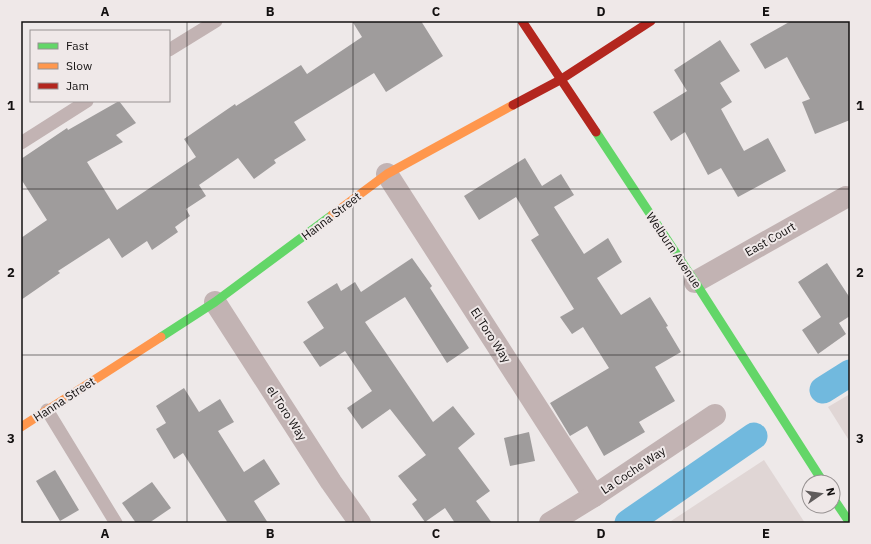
<svg xmlns="http://www.w3.org/2000/svg" width="871" height="544" viewBox="0 0 871 544" font-family="'IBM Plex Sans',sans-serif">
<rect width="100%" height="100%" fill="#eee9e9"/>
<g fill="#e0d6d5">
<path d="M850,394V442L828,407Z"/>
<path d="M764,460L805,523H668Z"/>
</g>
<g fill="none" stroke-linecap="round" stroke-linejoin="round">
<g stroke="#71b9de" stroke-width="27">
<path d="M823,390L850,373"/>
<path d="M628,523L754,436"/>
</g>
</g>
<g fill="#9f9c9c">
<path d="M352,21H421L443,56L386,92L374,73L294,122L306,140L274,160L276,163L254,179L238,158L199,185L206,196L186,209L190,216L175,227L178,232L152,250L147,241L122,258L109,238L58,271L60,273L21,300V238L47,220L21,179V159L67,128L68,130L119,101L136,123L116,135L123,142L87,162L117,210L196,157L184,139L235,104L236,106L301,65L307,74L362,37Z"/>
<path d="M791,21H850V120L815,134L802,102L810,99L787,57L765,69L750,44Z"/>
<path d="M720,40L740,71L720,83L732,102L721,109L744,151L768,138L786,171L738,197L721,168L708,175L685,132L671,141L653,112L687,91L674,70Z"/>
<path d="M525,158L542,186L561,174L574,195L554,207L584,254L608,238L622,262L597,278L621,315L650,297L668,326L666,327L681,352L655,367L675,401L639,422L645,432L604,456L587,426L570,436L550,403L609,368L583,327L572,334L560,317L574,309L531,240L539,235L516,197L479,220L464,196Z"/>
<path d="M412,258L432,286L430,288L469,348L447,363L405,297L365,322L433,422L453,406L475,434L458,448L490,491L476,501L492,523H455L445,508L425,522L412,504L417,500L398,476L426,455L390,409L362,429L347,408L372,391L345,351L320,367L303,342L324,328L307,302L337,283L341,291L355,282L361,292Z"/>
<path d="M827,263L850,298V316L839,323L846,334L818,354L802,330L821,317L798,282Z"/>
<path d="M184,388L199,412L220,399L234,422L218,431L244,472L264,459L280,484L254,501L268,523H228L183,453L174,459L156,429L166,423L156,406Z"/>
<path d="M529,432L535,461L510,466L504,438Z"/>
<path d="M55,470L79,510L60,521L36,481Z"/>
<path d="M152,482L171,508L149,523H136L122,503Z"/>
</g>
<g fill="none" stroke-linecap="round" stroke-linejoin="round">
<g stroke="#c2b3b3" stroke-width="13">
<path d="M169,50L216,21"/>
<path d="M21,143L87,101"/>
<path d="M47,410L116,523"/>
</g>
<g stroke="#c2b3b3" stroke-width="22">
<path d="M387,174L594,496"/>
<path d="M695,282L846,197"/>
<path d="M215,302L331,482L360,523"/>
<path d="M550,523L594,496L715,415"/>
</g>
<g stroke="#63d668" stroke-width="9">
<path d="M596,132L695,282L823,482"/>
<path d="M161,337L215,302L332,215"/>
<path d="M833,498L850,523"/>
</g>
<g stroke="#ff974d" stroke-width="9">
<path d="M332,215L387,174L513,105"/>
<path d="M21,427L161,337"/>
</g>
<g stroke="#b3261e" stroke-width="9">
<path d="M522,21L596,132"/>
<path d="M513,105L560,80L651,21"/>
</g>
</g>
<path fill="none" stroke="#131010" stroke-width="1" stroke-opacity="0.55" d="M187,21V523M353,21V523M518,21V523M684,21V523M21,189H850M21,355H850"/>
<g text-anchor="middle" dominant-baseline="central" stroke-width="4" stroke-linejoin="round" paint-order="stroke">
<g font-size="12" fill="#131010" stroke="#efe8e8">
<text transform="translate(331 216) rotate(-37)">Hanna Street</text>
<text transform="translate(770 239) rotate(-30)">East Court</text>
<text transform="translate(674 250) rotate(56)">Welburn Avenue</text>
<text transform="translate(491 335) rotate(57)">El Toro Way</text>
<text transform="translate(64 399) rotate(-33)">Hanna Street</text>
<text transform="translate(287 413) rotate(57)">el Toro Way</text>
<text transform="translate(633 470) rotate(-34)">La Coche Way</text>
</g>
</g>
<rect width="871" height="544" fill="none" stroke="#efe8e8" stroke-width="44"/>
<rect x="30" y="30" width="140" height="72" fill="#efe8e8" stroke="#979292"/>
<rect x="38" y="43" width="20" height="6" fill="#63d668" stroke="#979292"/>
<text x="66" y="50" font-size="12" fill="#131010">Fast</text>
<rect x="38" y="63" width="20" height="6" fill="#ff974d" stroke="#979292"/>
<text x="66" y="70" font-size="12" fill="#131010">Slow</text>
<rect x="38" y="83" width="20" height="6" fill="#b3261e" stroke="#979292"/>
<text x="66" y="90" font-size="12" fill="#131010">Jam</text>
<g transform="translate(821 494) rotate(77)"><circle r="19" fill="#efe8e8" stroke="#979292"/>
<path d="M0-3L7 15L0 10L-7 15Z" fill="#605c5c"/>
<text y="-6" font-size="11" font-weight="bold" text-anchor="middle" fill="#131010">N</text>
</g>
<rect x="22" y="22" width="827" height="500" fill="none" stroke="#131010" stroke-width="1.5"/>
<g font-size="13" text-anchor="middle" font-weight="bold" fill="#131010">
<text x="105" y="16">A</text>
<text x="270" y="16">B</text>
<text x="436" y="16">C</text>
<text x="601" y="16">D</text>
<text x="766" y="16">E</text>
<text x="11" y="110">1</text>
<text x="860" y="110">1</text>
<text x="11" y="277">2</text>
<text x="860" y="277">2</text>
<text x="11" y="443">3</text>
<text x="860" y="443">3</text>
<text x="105" y="538">A</text>
<text x="270" y="538">B</text>
<text x="436" y="538">C</text>
<text x="601" y="538">D</text>
<text x="766" y="538">E</text>
</g>
</svg>
